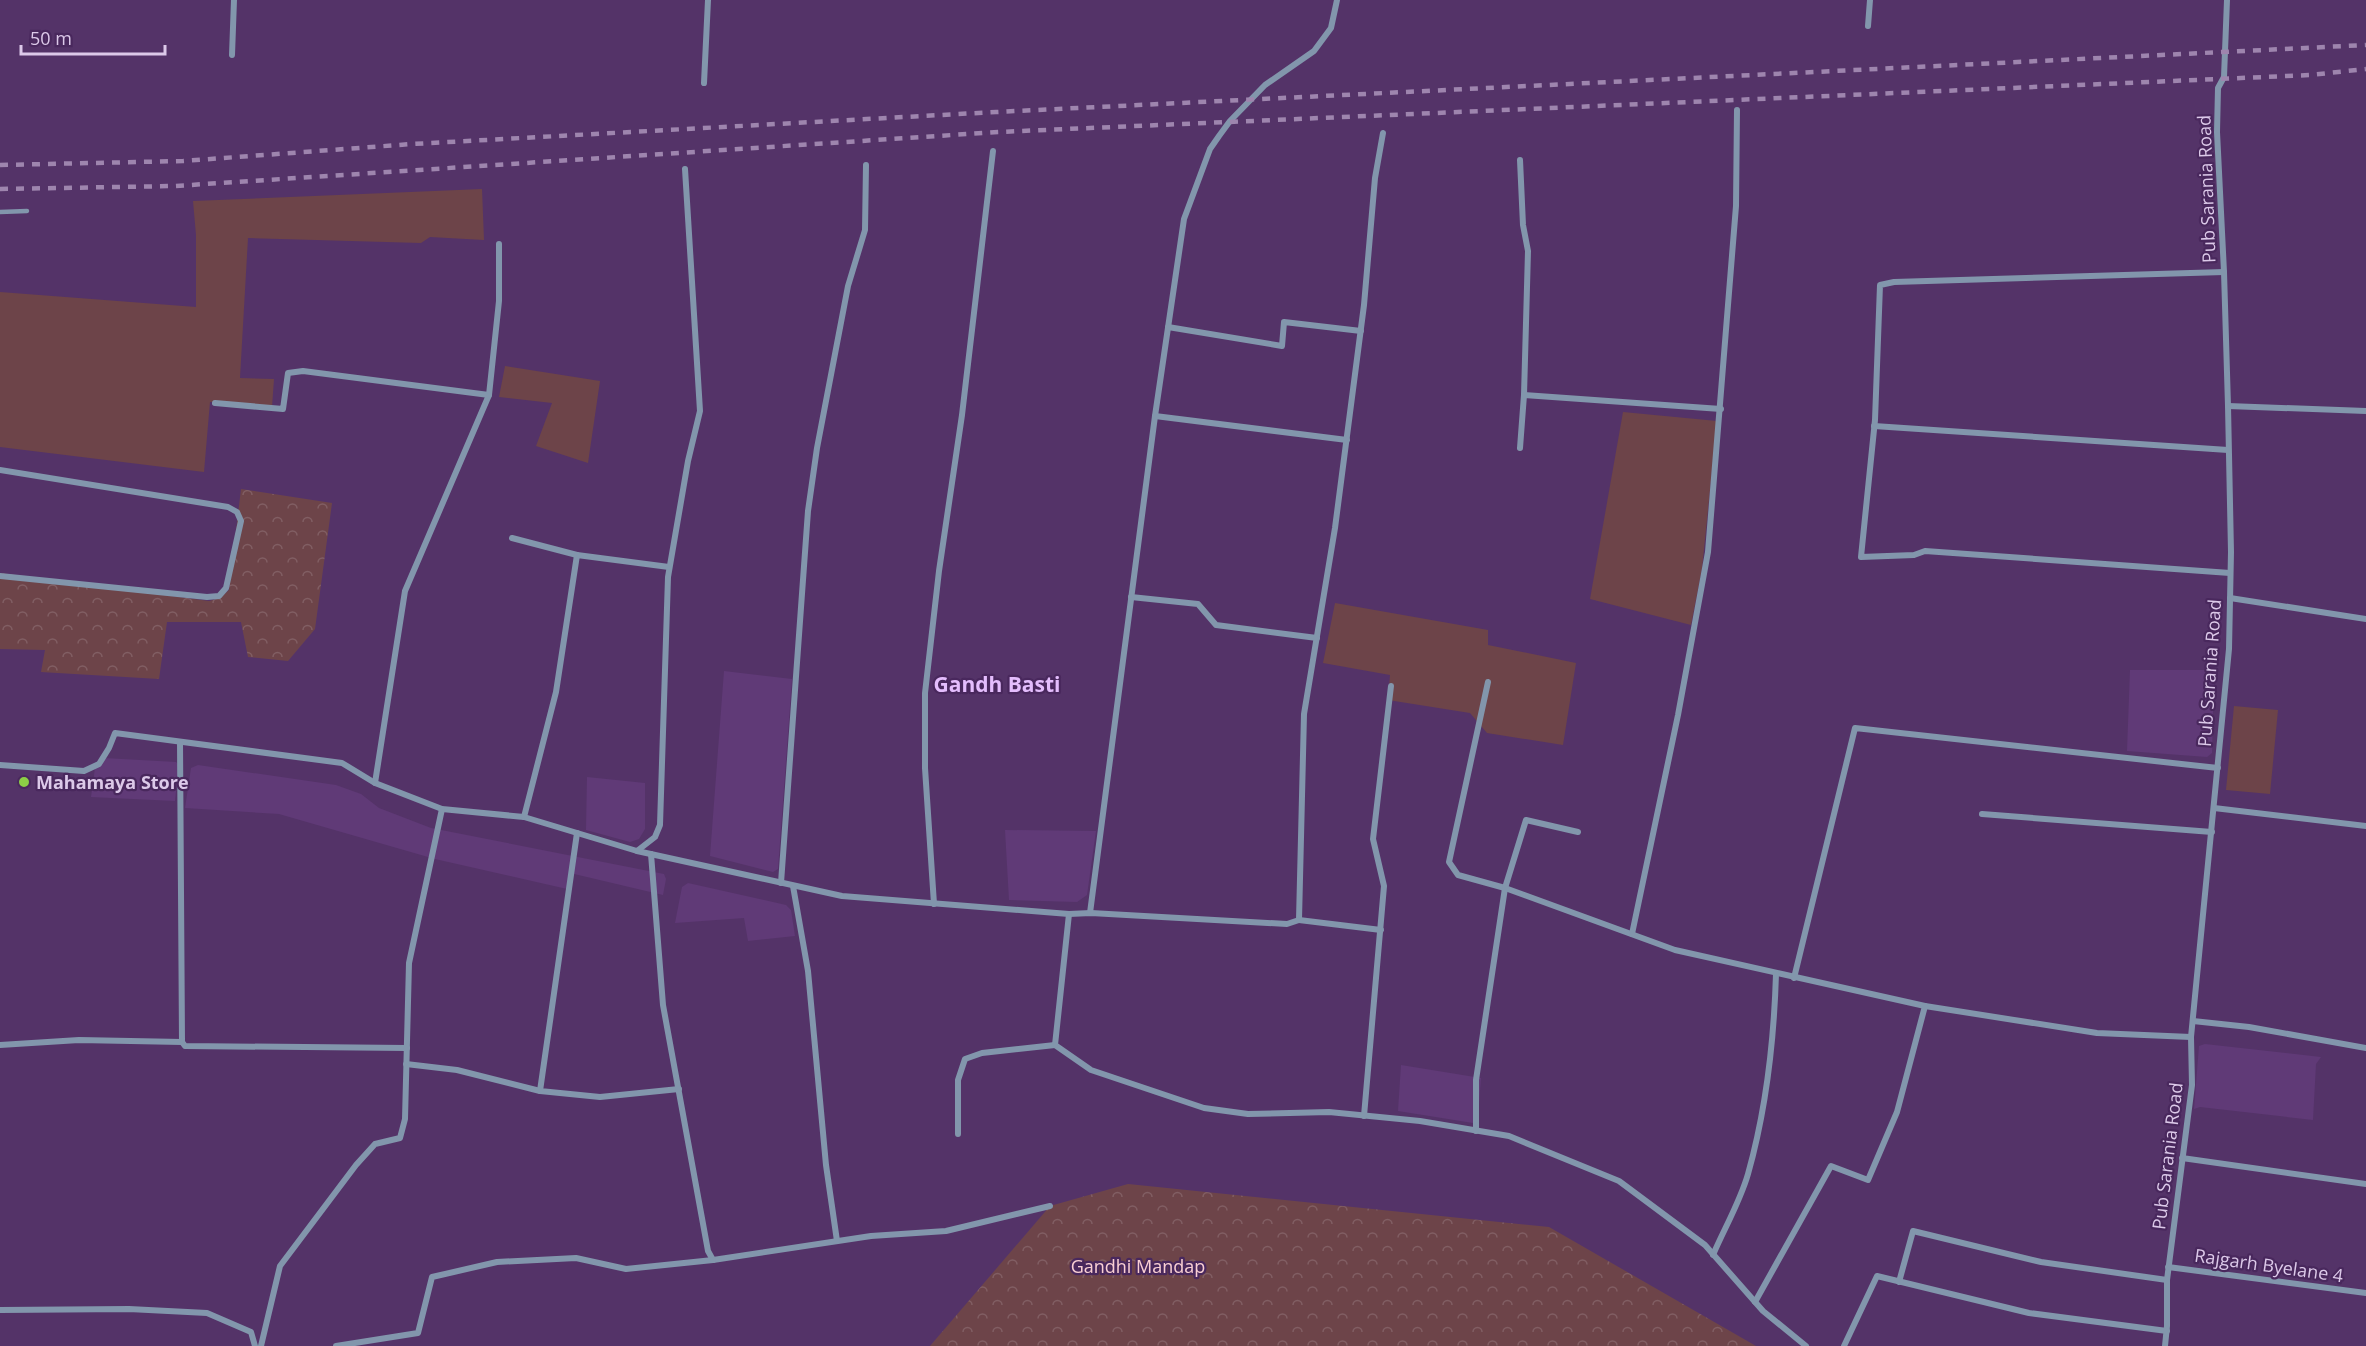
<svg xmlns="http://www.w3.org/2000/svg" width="2366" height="1346" viewBox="0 0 2366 1346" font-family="'Open Sans',sans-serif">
<defs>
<pattern id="forest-crowns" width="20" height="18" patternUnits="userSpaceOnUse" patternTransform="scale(1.5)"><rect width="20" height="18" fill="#6d4449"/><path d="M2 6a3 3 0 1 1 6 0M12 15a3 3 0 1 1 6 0" fill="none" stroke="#815e63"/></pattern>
</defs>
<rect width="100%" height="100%" fill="#543368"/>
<g fill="#603a77">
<path d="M2130,670H2214L2212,753L2207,757L2127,751Z"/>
<path d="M724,671L792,679L778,869L773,872L710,856Z"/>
<path d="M104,758L176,762L179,765L175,801L91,797L95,768Z"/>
<path d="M198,765L336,785L361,794L379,808L431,828L664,874L666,879L663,895L570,873L567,889L435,859L279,814L185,808L191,768Z"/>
<path d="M587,777L645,783V829L639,839L630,842L586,830Z"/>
<path d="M1005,830L1096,831L1087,895L1077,902L1009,900Z"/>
<path d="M688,883L786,905L791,910L795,936L748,941L744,918L675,923L682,887Z"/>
<path d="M2205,1044L2321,1057L2316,1064L2313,1120L2200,1107L2194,1109L2199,1046Z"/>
<path d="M1401,1065L1481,1078L1478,1118L1473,1123L1398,1111Z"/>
</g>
<g fill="#6d4449">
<path d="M482,189L484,240L430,237L421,243L248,238L240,378L274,379L272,407L210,402L204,472L0,447V292L196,307V235L193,201Z"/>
<path d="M505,366L600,381L588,463L536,446L552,403L499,397Z"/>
<path d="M1623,412L1717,421L1702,569L1691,625L1590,599Z"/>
<path d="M1335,603L1488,630V645L1576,663L1563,745L1487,733L1470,713L1388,700L1390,675L1323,663Z"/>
<path d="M2234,706L2278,710L2270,794L2226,790Z"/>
</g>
<g fill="url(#forest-crowns)">
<path d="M241,489L332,503L315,629L288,661L248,657L241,622H167L159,679L41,672L45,650L0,649V573L209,601L220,598L229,590Z"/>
<path d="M1128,1184L1549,1227L1756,1346H930L1050,1206Z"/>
</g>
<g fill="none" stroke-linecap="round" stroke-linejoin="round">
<path stroke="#8296ac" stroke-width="4.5" d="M0,212L27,211"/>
<g stroke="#8296ac" stroke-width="6">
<path d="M1868,26L1870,0"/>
<path d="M232,55L234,0"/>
<path d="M704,83L708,0"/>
<path d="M1520,160L1523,225L1528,251L1524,395"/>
<path d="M2224,272L1894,282L1880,285L1875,420L1861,557L1914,555L1925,551L2230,573"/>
<path d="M1168,327L1282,346L1284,322L1361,331"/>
<path d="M215,403L283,409L288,373L303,371L489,395"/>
<path d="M2228,406L2366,411"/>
<path d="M1155,416L1347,440"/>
<path d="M1874,426L2228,450"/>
<path d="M1520,448L1524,395L1721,409"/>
<path d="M0,470L228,507L237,512L241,521L226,588L219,596L207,597L0,576"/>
<path d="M512,538L577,555"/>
<path d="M1131,597L1198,604L1216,625L1317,638"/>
<path d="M2230,598L2366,619"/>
<path d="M1488,682L1449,862L1458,875L1505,888L1675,950L1925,1006"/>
<path d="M0,765L84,771L99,764L109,748L115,733L342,763L375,783L442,809L524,817L637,851L655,837L660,825L668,577L688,461L700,411L685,169"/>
<path d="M375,783L405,591L489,395L499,301V244"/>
<path d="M2214,808L2366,826"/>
<path d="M1982,814L2212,832"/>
<path d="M524,817L556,692L577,555L669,567"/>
<path d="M577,833L540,1091L600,1097L679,1089"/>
<path d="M637,851L842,896L1069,914L1091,913L1287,924L1299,920L1304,714L1335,528L1364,305L1375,178L1383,133"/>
<path d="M651,854L663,1005L708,1251L713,1260L871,1236L946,1231L1050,1206"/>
<path d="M781,883L808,511L817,448L848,286L865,230L866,165"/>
<path d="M793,886L808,971L826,1165L837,1241"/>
<path d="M934,904L925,768V693L939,571L962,415L993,151"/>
<path d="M1090,913L1155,416L1184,219L1210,149L1219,136L1230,121L1265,85L1314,51L1331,28L1337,0"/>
<path d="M1069,914L1055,1045L1091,1070L1204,1108L1248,1114L1329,1112L1420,1121L1509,1136L1619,1181L1705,1245L1763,1311L1806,1346"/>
<path d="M1299,920L1381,930"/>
<path d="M1632,934L1678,715L1708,552L1736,206L1737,110"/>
<path d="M1794,978L1855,728L2218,768"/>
<path d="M2193,1021L2249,1027L2366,1048"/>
<path d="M182,1042L185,1046L407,1048"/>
<path d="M0,1045L79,1040L182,1042L180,742"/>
<path d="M406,1064L457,1070L540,1091"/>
<path d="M1364,1116L1384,886L1373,839L1391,686"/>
<path d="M1476,1131V1080L1505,888L1526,820L1578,832"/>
<path d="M958,1134V1080L965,1059L982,1053L1055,1045"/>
<path d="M2182,1158L2366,1184"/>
<path d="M1713,1255C1724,1229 1740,1202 1748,1174C1766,1110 1774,1040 1776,974"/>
<path d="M2168,1267L2366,1293"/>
<path d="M1899,1282L1913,1231L2041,1262L2167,1280"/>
<path d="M1755,1302L1831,1166L1868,1180L1897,1112L1925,1006L2097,1033L2191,1037"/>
<path d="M0,1310L129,1309L207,1313L251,1332L255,1346"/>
<path d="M261,1346L280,1266L356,1165L375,1144L400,1138L405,1119L409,963L442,809"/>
<path d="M336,1346L418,1333L432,1277L497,1262L576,1258L626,1269L713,1260"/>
<path d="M1844,1346L1877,1276L2029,1313L2167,1331"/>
<path d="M2165,1346L2167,1326V1280L2192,1085L2191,1037L2229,649L2231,552L2228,406L2224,272L2217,132L2218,88L2224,77L2227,0"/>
</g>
<g stroke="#9e85ae" stroke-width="4.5" stroke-dasharray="8 8" stroke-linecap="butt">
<path d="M0,165L183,161L412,144L996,112L2366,45"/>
<path d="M0,189L175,186L998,132L2310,75L2366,69"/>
</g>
</g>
<circle fill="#8cce46" stroke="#49285d" stroke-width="2" cx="24" cy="782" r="6"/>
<g text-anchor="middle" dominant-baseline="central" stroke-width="4.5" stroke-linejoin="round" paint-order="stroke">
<g font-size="18" fill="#dcc9e9" stroke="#49285d">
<text transform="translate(2206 189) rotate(-92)">Pub Sarania Road</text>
<text transform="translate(2209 673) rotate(-86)">Pub Sarania Road</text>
<text transform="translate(2167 1156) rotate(-83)">Pub Sarania Road</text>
<text transform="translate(2269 1265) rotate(8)">Rajgarh Byelane 4</text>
</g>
<g font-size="18" font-weight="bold" fill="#dcc9e9" stroke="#49285d" text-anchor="start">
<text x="36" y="782">Mahamaya Store</text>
</g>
<g font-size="18" fill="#f9cfd3" stroke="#49285d">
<text x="1138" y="1266">Gandhi Mandap</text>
</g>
<g font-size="21" font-weight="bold" fill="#e4bdfd" stroke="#49285d">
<text x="997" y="684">Gandh Basti</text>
</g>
</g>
<path d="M21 45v9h144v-9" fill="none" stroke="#dcc9e9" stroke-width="3"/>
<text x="30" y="45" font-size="18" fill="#dcc9e9" stroke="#49285d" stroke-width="4.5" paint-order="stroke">50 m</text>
</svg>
